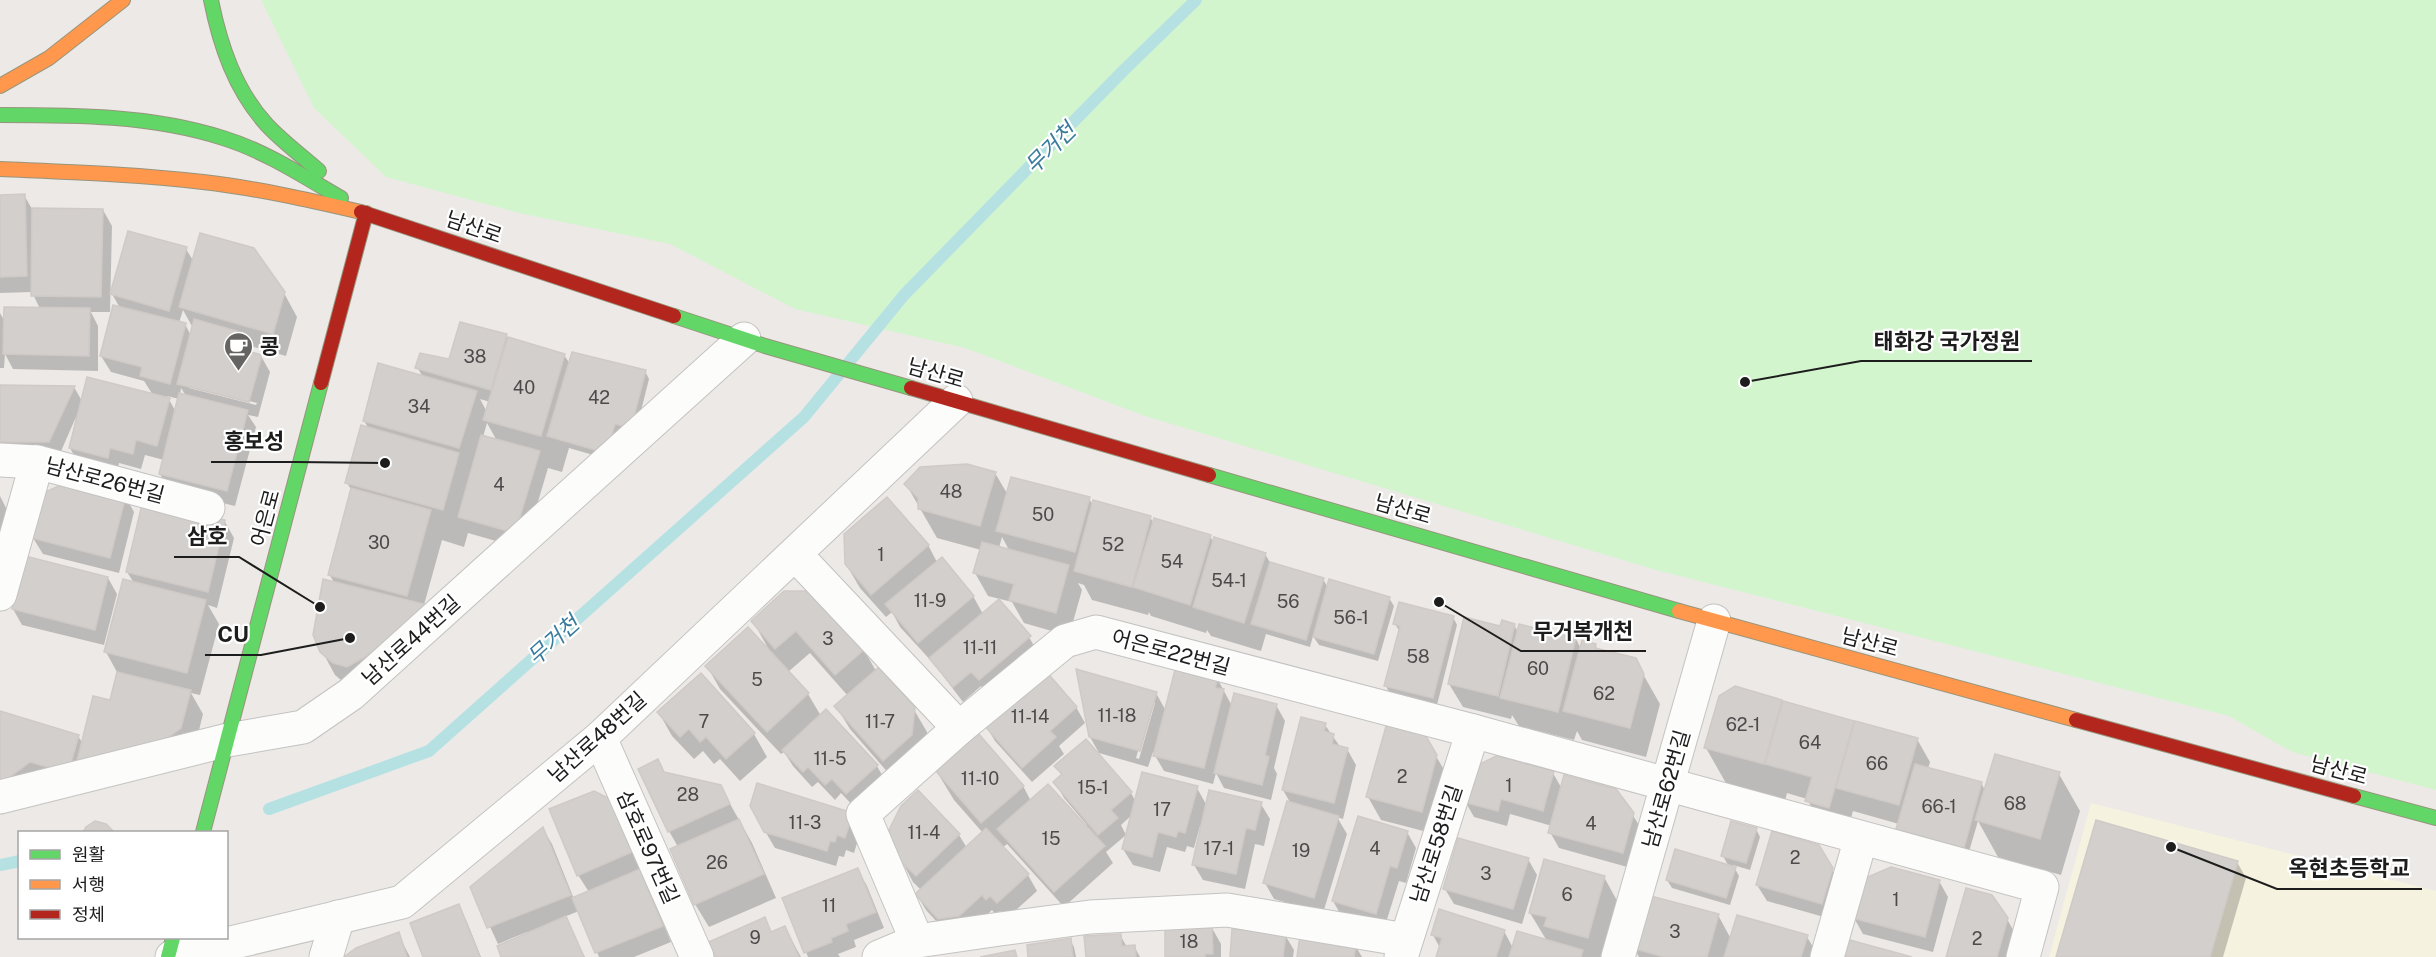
<svg xmlns="http://www.w3.org/2000/svg" width="2436" height="957" viewBox="0 0 2436 957" font-family="'Public Sans','Noto Sans KR',sans-serif">
<rect width="100%" height="100%" fill="#ece9e6"/>
<path fill="#f6f2e0" d="M2091,803L2436,891V957H2049Z"/>
<path fill="#d3f5ce" d="M261,0H2436V790L2292,752L2229,716L1656,570L1145,416L965,348L795,309L670,244L519,213L386,177L314,108Z"/>
<g fill="#0003" fill-rule="evenodd">
<path d="M24,195L32,209L103,210L112,226L110,312H91L98,326V371L13,369L5,354L4,368H0V313L5,322L40,309L32,292L0,293V196Z"/>
<path d="M186,249L194,262L284,293L297,317L286,356L243,344L245,348L244,352L261,356L270,372L258,417L248,415L256,427L235,506L169,490L160,474L164,460L145,455L141,469L119,463L117,474L79,464L70,448L76,417L58,458L0,456V400L74,387L82,401L153,395L144,381L111,372L101,356L120,308L112,294ZM183,310L193,328L191,336L185,324L179,323ZM189,385L257,403L256,405L189,388ZM181,388L186,396L180,395ZM167,396L179,399L176,412Z"/>
<path d="M506,335L508,339L564,355L570,364L645,371L649,379L635,435L600,457L569,448L562,472L548,468L524,549L468,533L464,547L442,540L424,605L348,686L335,675L322,651L335,584L329,574L352,491L347,483L369,429L364,421L423,377L417,367L450,361ZM480,399L490,402L487,412ZM487,423L497,441L483,437Z"/>
<path d="M995,473L1008,495L1089,498L1093,506L1150,517L1154,524L1210,536L1214,543L1265,554L1271,564L1323,579L1328,588L1389,598L1394,606L1378,661L1319,645L1313,636L1310,647L1266,634L1261,651L1211,636L1207,630L1206,633L1151,616L1149,612L1148,615L1092,600L1084,585L1078,583L1082,590L1069,636L1024,623L1012,602L988,596L975,573L981,550L937,538L906,484ZM1002,537L1009,550L999,548Z"/>
<path d="M0,496L12,520L0,565Z"/>
<path d="M125,496L134,512L119,573L43,554L33,538Z"/>
<path d="M225,522L234,538L217,608L208,605L219,624L200,695L191,693L203,714L194,751L0,781V712L78,736L83,744L111,702L118,674L106,652L134,583L127,572Z"/>
<path d="M928,545L937,562L973,596L983,614L1029,637L1038,653L989,695L981,686L963,702L934,664L900,627L892,612L886,617L860,588L846,564Z"/>
<path d="M108,578L117,594L104,645L22,625L13,609Z"/>
<path d="M785,592L864,650L876,671L913,708L927,732L924,758L897,783L850,729L836,706L848,696L810,653L788,672L808,694L821,716L877,766L886,782L856,809L841,793L835,800L818,782L812,787L793,766L784,752L781,754L720,689L707,666L769,650L753,621Z"/>
<path d="M1453,617L1457,625L1437,705L1390,694L1386,686L1400,632L1395,624Z"/>
<path d="M1514,625L1518,632L1576,639L1581,649L1595,645L1599,651L1635,660L1660,704L1646,757L1582,740L1577,731L1574,740L1519,726L1512,715L1511,719L1463,707L1449,684L1501,627Z"/>
<path d="M1217,678L1232,706L1276,705L1285,721L1274,768L1277,774L1271,800L1224,788L1216,773L1213,784L1164,771L1153,752L1148,767L1099,753L1090,737L1156,693L1166,711ZM1152,703H1155L1139,759L1136,758Z"/>
<path d="M1781,701L1783,705L1853,722L1855,725L1917,739L1930,762L1928,769L1982,784L1985,791L2059,774L2080,811L2061,875L1998,857L1978,821L1968,855L1902,836L1898,829L1899,824L1853,811L1846,836L1824,830L1807,799L1787,793L1785,801L1727,785L1706,748Z"/>
<path d="M1076,707L1085,723L1059,746L1064,754L1032,782L995,741L986,726Z"/>
<path d="M659,713L754,734L767,757L740,781L720,759L714,764L703,751L694,759L672,736Z"/>
<path d="M1325,725L1341,748L1347,749L1356,765L1343,819L1337,817L1347,834L1323,913L1274,899L1265,883L1291,804L1283,790Z"/>
<path d="M1423,734L1450,780L1435,834L1381,820L1368,797Z"/>
<path d="M658,761L665,774L720,786L752,843L776,898L709,927L695,904L678,847L669,831Z"/>
<path d="M1056,766L1131,793L1136,802L1197,788L1207,806L1261,804L1270,819L1264,846L1255,844L1245,889L1203,880L1194,865L1202,827L1200,826L1194,848L1187,846L1185,852L1167,847L1160,872L1133,865L1123,849L1132,815L1121,825L1126,835L1106,852L1113,863L1064,907L1007,844L1002,848L1028,875L1037,891L1007,918L1000,911L996,915L992,910L969,931L948,934L926,910L917,895L921,890L913,882L900,858L959,835L967,848L983,833L954,800L937,772L1023,786L1031,801L1085,827L1087,825L1064,798L1055,782L1062,776Z"/>
<path d="M1553,773L1562,789L1632,814L1642,830L1631,868L1559,848L1550,832L1552,826L1510,814L1507,826L1474,817L1465,801Z"/>
<path d="M611,802L641,868L638,869L648,887L671,942L634,957H599L579,911L564,917L585,957H503L528,934L527,932L498,944L472,888L543,829L552,844L574,899L589,892L578,875Z"/>
<path d="M852,814L861,830L854,853L846,850L844,857L839,856L836,866L775,848L765,831Z"/>
<path d="M1756,829L1760,837L1750,870L1733,865L1739,876L1730,905L1672,888L1667,880L1729,867L1723,856Z"/>
<path d="M1407,832L1416,848L1406,883L1399,881L1384,929L1342,917L1333,901Z"/>
<path d="M1818,847L1841,885L1831,919L1767,901L1757,885Z"/>
<path d="M1528,859L1537,875L1522,924L1454,904L1445,889Z"/>
<path d="M2237,862L2246,878L2223,957H2058Z"/>
<path d="M858,870L867,886L884,928L854,940L856,947L838,954L840,957H808L784,899Z"/>
<path d="M1604,877L1620,906L1607,957H1437L1440,948L1433,935L1504,931L1513,948L1547,941L1530,913Z"/>
<path d="M1939,881L1948,897L1933,952L1863,934L1854,918Z"/>
<path d="M458,906L467,922L481,957H424Z"/>
<path d="M1718,915L1731,939L1807,937L1816,952L1815,957H1639L1634,948Z"/>
<path d="M764,919L772,933L785,928L801,957H717Z"/>
<path d="M2007,919L2016,935L2010,957H1948Z"/>
<path d="M1212,928L1221,944V957H1166Z"/>
<path d="M398,934L410,957H346Z"/>
<path d="M1120,935L1127,947L1134,946L1140,957H1087Z"/>
<path d="M1285,935L1294,950L1293,957H1231Z"/>
<path d="M1070,940L1074,947L1076,957H1030Z"/>
<path d="M1355,945L1362,957H1299Z"/>
</g>
<g fill="none" stroke-linecap="round" stroke-linejoin="round">
<g stroke="#b5e1e3" stroke-width="12">
<path d="M269,809L429,751L804,417L904,295L1123,71L1196,0"/>
<path d="M0,865L20,861"/>
</g>
</g>
<g fill="#d3cfcc" stroke="#d0cac7" stroke-width="1.5">
<path d="M25,194L27,276L0,277V195Z"/>
<path d="M32,208L103,209L101,297L31,296Z"/>
<path d="M128,231L187,247L169,311L110,294Z"/>
<path d="M200,233L254,248L285,292L273,334L179,307Z"/>
<path d="M113,305L186,323L170,384L140,376L142,367L100,356Z"/>
<path d="M4,307L90,308L89,356L3,354Z"/>
<path d="M194,319L237,331L232,347L262,355L249,402L177,384Z"/>
<path d="M460,322L507,334L491,390L415,368L420,353L449,359Z"/>
<path d="M508,337L565,354L541,436L483,420Z"/>
<path d="M572,352L646,370L631,428L615,424L611,438L595,450L547,436Z"/>
<path d="M378,363L477,391L459,448L363,421Z"/>
<path d="M87,377L170,398L157,446L136,440L133,454L110,448L108,458L69,448Z"/>
<path d="M0,385L75,386L49,442H0Z"/>
<path d="M179,393L248,410L227,491L159,474Z"/>
<path d="M361,425L459,453L443,510L345,483Z"/>
<path d="M481,435L540,451L515,533L458,517Z"/>
<path d="M967,464L996,472L980,526L918,509V498L904,484L920,467Z"/>
<path d="M1011,477L1090,497L1075,552L996,531Z"/>
<path d="M70,481L126,495L110,558L32,538L43,493Z"/>
<path d="M351,488L431,510L407,596L328,575Z"/>
<path d="M887,497L929,545L871,595L845,564L844,534Z"/>
<path d="M143,500L225,520L208,592L126,572Z"/>
<path d="M1093,500L1151,516L1132,587L1074,571Z"/>
<path d="M1154,518L1211,535L1190,605L1133,587Z"/>
<path d="M1214,537L1266,553L1244,623L1193,607Z"/>
<path d="M982,542L1069,565L1056,613L1009,600L1014,584L973,573Z"/>
<path d="M25,556L108,577L95,630L12,609Z"/>
<path d="M942,557L974,596L918,643L885,604Z"/>
<path d="M1270,562L1324,578L1306,640L1251,624Z"/>
<path d="M123,579L206,600L187,673L104,652Z"/>
<path d="M323,579L428,605L367,656L347,667L333,663L320,652L313,635Z"/>
<path d="M1329,579L1390,597L1374,654L1313,637Z"/>
<path d="M784,591H814L865,649L835,675L796,631L775,649L751,621Z"/>
<path d="M999,599L1031,636L979,680L971,672L953,687L929,658Z"/>
<path d="M1399,602L1454,616L1433,698L1384,686L1400,626L1393,624Z"/>
<path d="M1464,617L1500,626L1502,620L1515,624L1498,696L1448,684Z"/>
<path d="M1519,624L1576,638L1558,712L1500,698Z"/>
<path d="M748,627L809,693L767,732L705,666Z"/>
<path d="M1582,640L1596,644L1595,648L1636,658L1644,674L1630,728L1563,711Z"/>
<path d="M1176,666L1218,677L1215,688L1224,689L1204,768L1153,756Z"/>
<path d="M879,667L915,707L912,735L883,761L834,706Z"/>
<path d="M1076,669L1157,692L1140,751L1089,737Z"/>
<path d="M1045,670L1077,707L1050,731L1056,737L1022,768L984,725Z"/>
<path d="M117,672L191,690L181,728L154,748L77,761L93,696L110,700Z"/>
<path d="M701,673L755,733L726,759L706,737L700,742L689,729L680,737L657,712Z"/>
<path d="M1735,686L1782,700L1764,764L1704,748L1719,696Z"/>
<path d="M1234,693L1277,704L1265,755L1269,757L1262,785L1214,773Z"/>
<path d="M1783,701L1854,721L1829,808L1805,801L1812,777L1765,764Z"/>
<path d="M826,709L878,765L846,794L832,779L825,785L808,767L803,772L782,750Z"/>
<path d="M0,711L79,735L68,773L30,762L3,782L0,779Z"/>
<path d="M1301,717L1326,723L1324,731L1334,734L1332,744L1348,748L1334,803L1282,790Z"/>
<path d="M1855,721L1918,738L1899,805L1836,788Z"/>
<path d="M1387,723L1424,733L1437,755L1422,812L1366,797Z"/>
<path d="M978,733L1024,786L981,823L936,771Z"/>
<path d="M1086,739L1132,792L1111,810L1118,818L1098,835L1053,782L1062,774L1054,766Z"/>
<path d="M1995,754L2060,772L2040,839L1975,820Z"/>
<path d="M1496,756L1554,771L1543,811L1501,799L1498,811L1463,802L1472,768Z"/>
<path d="M658,759L664,772L721,785L730,804L668,832L638,769Z"/>
<path d="M1915,764L1982,782L1964,848L1896,829Z"/>
<path d="M1142,772L1198,786L1185,833L1178,831L1176,837L1158,832L1152,857L1122,849Z"/>
<path d="M1564,775L1616,789L1634,813L1623,853L1548,833Z"/>
<path d="M757,783L853,813L845,838L837,835L835,842L830,841L827,851L764,832L750,806Z"/>
<path d="M1048,784L1105,846L1054,892L997,829Z"/>
<path d="M918,790L960,834L916,876L898,859L890,838L889,830L901,806Z"/>
<path d="M1209,790L1262,802L1255,830L1246,828L1236,874L1192,865Z"/>
<path d="M594,791L612,800L634,851L577,876L549,809Z"/>
<path d="M1287,801L1339,816L1314,898L1263,883Z"/>
<path d="M1358,816L1408,831L1397,868L1390,866L1376,914L1332,901Z"/>
<path d="M739,819L764,874L694,905L670,849Z"/>
<path d="M2096,820L2238,861L2210,957H2056Z"/>
<path d="M95,821L106,824L114,832H83L86,827Z"/>
<path d="M1731,821L1757,828L1746,863L1721,856Z"/>
<path d="M543,827L571,895L487,928L470,887Z"/>
<path d="M986,828L1029,874L997,903L990,896L986,900L982,895L959,916L938,919L915,894Z"/>
<path d="M1772,831L1819,845L1833,868L1822,904L1756,885Z"/>
<path d="M1458,838L1529,858L1513,909L1443,889Z"/>
<path d="M1675,849L1736,867L1726,898L1666,880Z"/>
<path d="M1544,859L1605,876L1588,938L1544,926L1547,917L1529,913Z"/>
<path d="M1891,867L1940,880L1925,937L1852,918L1863,879Z"/>
<path d="M858,868L876,912L846,924L848,931L831,938L832,942L804,953L782,898Z"/>
<path d="M640,869L663,926L595,953L572,898Z"/>
<path d="M1966,888L1992,895L2008,918L1997,957H1946Z"/>
<path d="M1647,895L1719,914L1707,957H1664L1632,948Z"/>
<path d="M459,904L480,957H423L410,923Z"/>
<path d="M1439,909L1505,930L1496,957H1436L1442,938L1431,935Z"/>
<path d="M1737,915L1808,935L1801,957H1724Z"/>
<path d="M566,916L584,957H501L497,946Z"/>
<path d="M765,917L771,932L785,926L799,957H715L709,942Z"/>
<path d="M1212,927L1213,954H1205V957H1165V928Z"/>
<path d="M1232,929L1286,933L1283,957H1230Z"/>
<path d="M1517,931L1583,950L1581,957H1509Z"/>
<path d="M399,932L407,957H344L356,948Z"/>
<path d="M1121,934L1122,946L1135,945L1136,957H1086L1084,936Z"/>
<path d="M1300,935L1356,944L1354,957H1297Z"/>
<path d="M1071,938L1073,957H1028L1027,945Z"/>
<path d="M1846,939L1912,957H1841Z"/>
<path d="M1015,950L1017,957H980Z"/>
</g>
<g fill="none" stroke-linecap="round" stroke-linejoin="round">
<defs>
<g id="street">
<path d="M0,460L37,462L208,508"/>
<path d="M795,554L959,728"/>
<path d="M0,594L37,462"/>
<path d="M600,738L697,957"/>
<path d="M0,797L228,740L303,727L351,694L744,339"/>
<path d="M917,941L863,814L959,728L1065,641L1096,632L1473,731L2042,887L2023,957"/>
<path d="M172,957L402,902L600,738L956,401"/>
<path d="M326,957L338,917"/>
<path d="M879,957L917,941L1000,929L1090,917L1227,910L1406,940"/>
<path d="M1401,957L1473,731"/>
<path d="M1618,957L1714,621"/>
<path d="M1827,957L1861,838"/>
</g>
<g id="fast">
<path d="M211,0C220,45 235,90 267,125C283,142 302,156 319,171"/>
<path d="M0,115C75,115 151,115 223,138C265,151 303,176 341,198"/>
<path d="M674,316L765,346L911,388"/>
<path d="M1209,475L1679,611"/>
<path d="M2354,796L2436,818"/>
<path d="M203,832L321,383"/>
<path d="M168,957L173,938"/>
</g>
<g id="slow">
<path d="M0,86L49,58L123,0"/>
<path d="M0,169C68,172 135,174 203,182C256,188 309,200 361,212"/>
<path d="M1679,611L2076,720"/>
</g>
<g id="jam">
<path d="M361,212L674,316"/>
<path d="M321,383L366,213"/>
<path d="M911,388L1209,475"/>
<path d="M2076,720L2354,796"/>
</g>
</defs>
<use href="#street" stroke="#c4c3c2" stroke-width="35"/>
<use href="#fast" stroke="#97957d" stroke-width="16"/>
<use href="#slow" stroke="#97957d" stroke-width="16"/>
<use href="#jam" stroke="#97957d" stroke-width="16"/>
<use href="#street" stroke="#fcfcfb" stroke-width="33"/>
<use href="#fast" stroke="#63d668" stroke-width="14"/>
<use href="#slow" stroke="#ff974d" stroke-width="14"/>
<use href="#jam" stroke="#b3261e" stroke-width="14"/>
</g>
<defs>
<symbol id="cafe-pin" viewBox="-11 -11 22 30"><path d="M0 17L-7.5 6A9.5 9.5 0 1 1 7.5 6Z" fill="#656463" stroke="#fff"/><path d="M-5.5-4.5H6V0H3Q3 3.5 0 3.5H-2.5Q-5.5 3.5-5.5 0ZM3-3.2v2h1.7v-2ZM-6 4.5H4V6H-6Z" fill="#fff"/></symbol>
</defs>
<g fill-rule="evenodd">
<use href="#cafe-pin" x="222" y="330" width="33" height="45"/>
</g>
<g text-anchor="middle" dominant-baseline="central" stroke-width="4.5" stroke-linejoin="round" paint-order="stroke">
<g font-size="18" fill="#4c4a4a">
<text x="475" y="356">38</text>
<text x="524" y="387">40</text>
<text x="599" y="397">42</text>
<text x="419" y="406">34</text>
<text x="499" y="484">4</text>
<text x="951" y="491">48</text>
<text x="1043" y="514">50</text>
<text x="379" y="542">30</text>
<text x="1113" y="544">52</text>
<text x="881" y="554">1</text>
<text x="1172" y="561">54</text>
<text x="1229" y="580">54-1</text>
<text x="930" y="600">11-9</text>
<text x="1288" y="601">56</text>
<text x="1351" y="617">56-1</text>
<text x="828" y="638">3</text>
<text x="980" y="647">11-11</text>
<text x="1418" y="656">58</text>
<text x="1538" y="668">60</text>
<text x="757" y="679">5</text>
<text x="1604" y="693">62</text>
<text x="1117" y="715">11-18</text>
<text x="1030" y="716">11-14</text>
<text x="704" y="721">7</text>
<text x="880" y="721">11-7</text>
<text x="1743" y="724">62-1</text>
<text x="1810" y="742">64</text>
<text x="830" y="758">11-5</text>
<text x="1877" y="763">66</text>
<text x="1402" y="776">2</text>
<text x="980" y="778">11-10</text>
<text x="1509" y="785">1</text>
<text x="1093" y="787">15-1</text>
<text x="688" y="794">28</text>
<text x="2015" y="803">68</text>
<text x="1939" y="806">66-1</text>
<text x="1162" y="809">17</text>
<text x="805" y="822">11-3</text>
<text x="1591" y="823">4</text>
<text x="924" y="832">11-4</text>
<text x="1051" y="838">15</text>
<text x="1219" y="848">17-1</text>
<text x="1375" y="848">4</text>
<text x="1301" y="850">19</text>
<text x="1795" y="857">2</text>
<text x="717" y="862">26</text>
<text x="1486" y="873">3</text>
<text x="1567" y="894">6</text>
<text x="1896" y="899">1</text>
<text x="829" y="905">11</text>
<text x="1675" y="931">3</text>
<text x="755" y="937">9</text>
<text x="1977" y="938">2</text>
<text x="1189" y="941">18</text>
</g>
<g font-size="21" fill="#1d1d1d" stroke="#fff">
<text transform="translate(474 227) rotate(19)">남산로</text>
<text transform="translate(936 373) rotate(16)">남산로</text>
<text transform="translate(105 480) rotate(15)">남산로26번길</text>
<text transform="translate(1403 509) rotate(16)">남산로</text>
<text transform="translate(265 518) rotate(-75)">어은로</text>
<text transform="translate(411 640) rotate(-42)">남산로44번길</text>
<text transform="translate(1870 642) rotate(15)">남산로</text>
<text transform="translate(1171 652) rotate(15)">어은로22번길</text>
<text transform="translate(597 737) rotate(-42)">남산로48번길</text>
<text transform="translate(2339 770) rotate(15)">남산로</text>
<text transform="translate(1666 789) rotate(-74)">남산로62번길</text>
<text transform="translate(1436 844) rotate(-72)">남산로58번길</text>
<text transform="translate(648 847) rotate(66)">삼호로97번길</text>
</g>
<g font-size="21" font-weight="bold" fill="#1d1d1d" stroke="#fff" text-anchor="start">
<text x="260" y="346">콩</text>
</g>
<g font-size="22" font-style="italic" fill="#397b9d" stroke="#fff">
<text transform="translate(1050 148) rotate(-45)">무거천</text>
<text transform="translate(553 640) rotate(-42)">무거천</text>
</g>
</g>
<path fill="none" stroke="#1d1d1d" stroke-width="2" d="M1745 382L1861 361H2032M385 463L296 462H211M320 607L239 557H174M1439 602L1521 651H1646M350 638L261 655H205M2171 847L2277 889H2422"/>
<g fill="#1d1d1d" stroke="#fff" stroke-width="2">
<circle cx="1745" cy="382" r="6"/>
<circle cx="385" cy="463" r="6"/>
<circle cx="320" cy="607" r="6"/>
<circle cx="1439" cy="602" r="6"/>
<circle cx="350" cy="638" r="6"/>
<circle cx="2171" cy="847" r="6"/>
</g>
<g font-size="22" text-anchor="middle" font-weight="bold" fill="#1d1d1d" stroke="#fff" stroke-width="4.5" stroke-linejoin="round" paint-order="stroke">
<text x="1947" y="349">태화강 국가정원</text>
<text x="254" y="449">홍보성</text>
<text x="207" y="544">삼호</text>
<text x="1583" y="639">무거복개천</text>
<text x="233" y="642">CU</text>
<text x="2349" y="876">옥현초등학교</text>
</g>
<rect x="18" y="831" width="210" height="108" fill="#ffffff" stroke="#a5a5a5" stroke-width="1.5"/>
<rect x="30" y="850" width="30" height="9" fill="#63d668" stroke="#a5a5a5" stroke-width="1.5"/>
<text x="72" y="861" font-size="18" fill="#1d1d1d">원활</text>
<rect x="30" y="880" width="30" height="9" fill="#ff974d" stroke="#a5a5a5" stroke-width="1.5"/>
<text x="72" y="891" font-size="18" fill="#1d1d1d">서행</text>
<rect x="30" y="910" width="30" height="9" fill="#b3261e" stroke="#a5a5a5" stroke-width="1.5"/>
<text x="72" y="921" font-size="18" fill="#1d1d1d">정체</text>
</svg>
